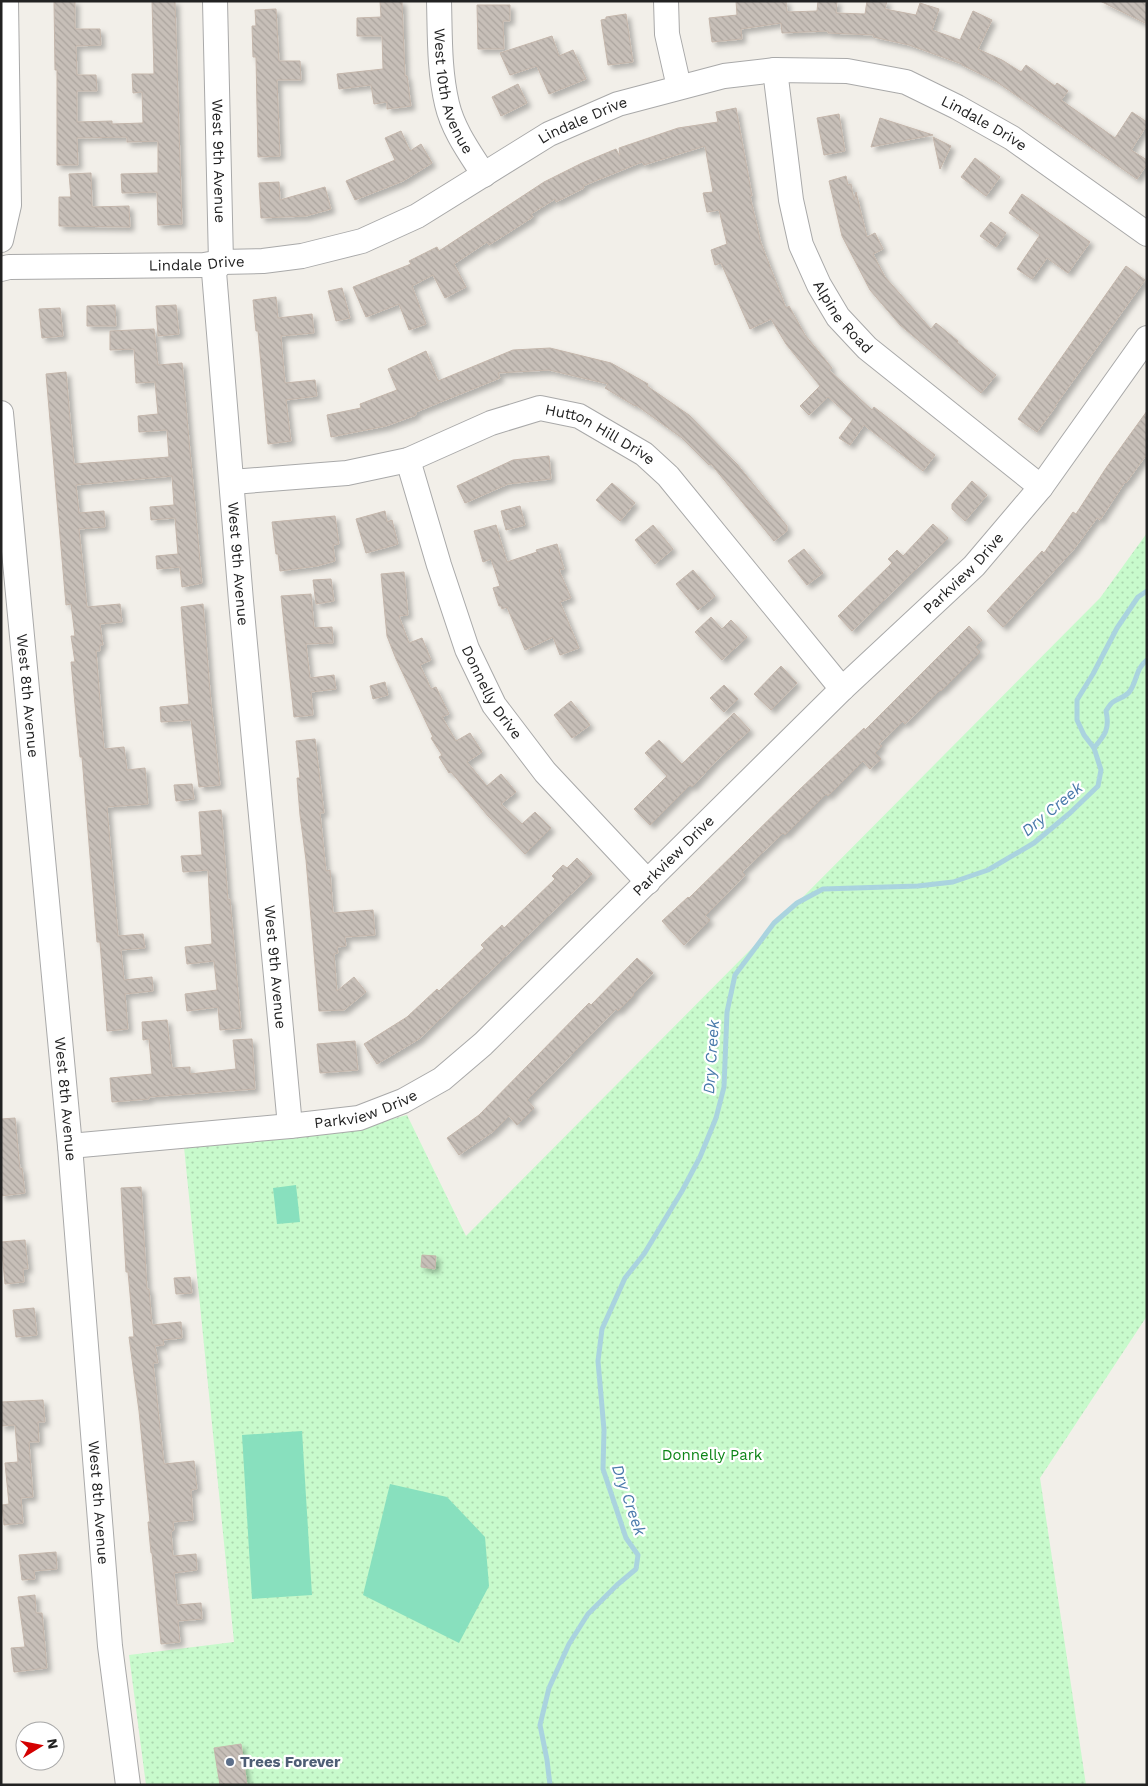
<svg xmlns="http://www.w3.org/2000/svg" width="1148" height="1786" viewBox="0 0 1148 1786" font-family="'Work Sans',sans-serif">
<defs>
<pattern id="park-dots" width="8" height="8" patternUnits="userSpaceOnUse" patternTransform="scale(1.25)"><rect width="8" height="8" fill="#c8facc"/><path d="M2 2h.1M6 6h.1" fill="none" stroke="#acd6af" stroke-width="1.8" stroke-linecap="round"/></pattern>
<pattern id="building-back-hatch" width="6" height="6" patternUnits="userSpaceOnUse" patternTransform="scale(1.25)"><rect width="6" height="6" fill="#c7bfb8"/><path d="M-1 5l2 2M0 0l6 6M5-1l2 2" fill="none" stroke="#aba49e"/></pattern>
<filter id="shadow"><feDropShadow dx="4" dy="4" stdDeviation="2.5" flood-color="#0004"/></filter>
</defs>
<rect width="100%" height="100%" fill="#f2efe9"/>
<path fill="url(#park-dots)" d="M1147,533V1316L1040,1478L1086,1785H146L129,1655L234,1642L184,1147L344,1132L407,1115L466,1236L1100,598Z"/>
<g fill="#88e0be">
<path d="M296,1185L300,1222L277,1224L273,1188Z"/>
<path d="M302,1431L312,1595L252,1599L242,1435Z"/>
<path d="M390,1484L447,1497L485,1537L489,1586L459,1643L363,1595Z"/>
</g>
<g fill="none" stroke-linecap="round" stroke-linejoin="round">
<g stroke="#aad3df" stroke-width="5">
<path d="M1094,748C1105,735 1110,729 1106,711C1108,708 1110,704 1113,702C1119,698 1126,697 1130,691C1137,681 1136,668 1147,660"/>
<path d="M550,1785L547,1760L540,1725L549,1688L569,1644L588,1614L617,1585L636,1569L638,1555L626,1538L603,1469L604,1430L598,1361L602,1329L625,1278L644,1254L682,1191L700,1157L716,1118L724,1087L727,1012L735,975L774,923L797,903L823,889L918,886L953,882L988,870L1034,843L1070,813L1098,786L1101,770L1094,748L1084,735L1077,720V700L1093,674L1117,628L1138,597L1147,591"/>
</g>
</g>
<g fill="url(#building-back-hatch)" stroke="#c4b6ab" filter="url(#shadow)">
<path d="M54,1H75V29H100L101,45L76,46L77,75H96L97,91H77V122L112,121V124L143,123L142,92L133,93L132,74H154L152,1H175L182,224L158,225L157,192L122,193L121,174L158,173V141L127,142V137L77,138L78,165H57V70H55Z"/>
<path d="M380,1H402L405,76H407L411,106L387,109V102L374,104L371,85L339,89L337,74L383,69L382,36H357V18L381,17Z"/>
<path d="M736,1H786L787,12L817,11L818,1H837L836,13L865,14L867,1H887L885,9L916,15L920,3L939,9L932,30L960,40L973,11L992,20L978,49L1002,60L1021,72L1026,65L1055,86L1057,83L1068,91L1061,100L1115,138L1132,112L1147,122V125L1131,150L1147,160V164L1137,179L997,82L962,65V64L909,45L873,37L874,35L828,33V31L782,33L781,23L741,29L742,39L712,42L709,18L737,15Z"/>
<path d="M1100,1H1142L1147,4V24Z"/>
<path d="M477,5H510V21H503L504,49H478Z"/>
<path d="M276,9L279,61H300L301,80H277L280,156L258,157L256,57H253L252,26H256L255,10Z"/>
<path d="M626,14L633,62L608,65L601,20L606,19V17Z"/>
<path d="M552,36L559,56L573,50L586,79L549,94L537,66L510,75L500,53Z"/>
<path d="M518,84L527,103L501,116L492,97Z"/>
<path d="M736,108L752,196H750L761,243L786,308L789,306L805,335L832,368L829,370L872,410L874,407L935,455L923,471L864,425L850,445L839,438L853,419L828,397L809,415L800,406L820,386L786,344L771,319L750,329L721,263L715,265L711,250L727,244L719,210L707,212L703,193L713,192L705,146L644,165L642,162L583,186L584,188L556,202L555,199L531,214L533,217L489,245L487,242L454,264L466,287L445,298L433,275L412,286L426,324L409,330L399,304L366,317L353,287L411,264L409,261L437,247L439,251L544,182L582,163L616,149L619,155H620L619,148L678,128L718,122L716,112Z"/>
<path d="M839,114L845,151L824,155L817,118Z"/>
<path d="M880,118L933,135L871,147Z"/>
<path d="M401,131L410,151L421,144L432,163L403,181L355,200L346,181L395,160L385,138Z"/>
<path d="M933,137L951,146L940,169Z"/>
<path d="M975,158L1000,177L986,196L961,177Z"/>
<path d="M91,173L92,207L129,206L130,227L59,226V197H71L69,174Z"/>
<path d="M846,176L848,185L851,184L854,200L856,192L867,237L875,233L883,249L873,254L885,277L931,329L936,323L958,341L957,342L996,375L981,393L900,325L870,290L842,236L829,181Z"/>
<path d="M279,182L280,200L325,187L331,209L306,216L261,218L259,183Z"/>
<path d="M1022,194L1090,242L1068,273L1047,258L1032,279L1017,269L1040,235L1009,213Z"/>
<path d="M991,222L1006,233L996,247L980,236Z"/>
<path d="M1126,266L1145,280L1055,406H1056L1037,432L1018,419Z"/>
<path d="M342,288L350,318L336,321L328,291Z"/>
<path d="M276,297L278,318L312,314L314,333L281,336L285,383L315,380L317,396L286,400L291,441L268,444L258,331H256L253,300Z"/>
<path d="M115,305L116,326H87V306Z"/>
<path d="M176,305L179,334L158,336L156,306Z"/>
<path d="M60,308L63,336L42,338L39,309Z"/>
<path d="M154,329L158,365L182,363L202,583L182,587L180,567L157,569L156,556L178,554L175,518L151,520L150,507L174,505L172,476L76,485L79,513L104,511L105,527L79,529L87,607L120,604L122,622L100,624L103,645H100V651H96L104,749L124,747L127,770L145,768L148,804L107,807L118,936L143,934L145,948L121,950L124,980L152,977L153,991L125,994L128,1029L107,1031L100,942H97L82,757H80L71,662H75L71,636H75L71,604L66,605L46,374L66,372L74,464L169,457L167,430L139,432L138,416L158,414L155,382L136,383L134,349L110,350V331Z"/>
<path d="M550,348L611,363L648,384L647,386L689,415L737,464L787,526V531L774,541L711,464L709,465L682,438L636,405L635,406L605,388L608,384L549,370L498,373L500,378L416,412V415L386,426L331,437L327,415L361,408L360,404L397,390L388,369L426,351L438,381L513,350Z"/>
<path d="M1147,411V454L1126,483L1125,482L1100,520L1097,518L1074,549L1003,627L987,611L1042,551L1044,553L1073,512L1076,514L1106,468Z"/>
<path d="M549,456L551,479L508,484L465,503L457,486L513,460Z"/>
<path d="M972,481L987,495L965,521L952,509V504Z"/>
<path d="M612,483L635,503L620,521L596,500Z"/>
<path d="M520,506L525,525L506,530L501,511Z"/>
<path d="M385,511L387,522L392,520L398,544L366,553L356,519Z"/>
<path d="M335,516L339,544L333,545L335,561L317,566L280,571L278,554H276L272,522Z"/>
<path d="M933,524L948,538L852,631L838,616L892,563L888,559L897,550L903,556Z"/>
<path d="M496,525L507,562L537,552L536,550L557,544L564,569L559,570L571,598L560,602L579,648L560,655L553,637L525,650L507,607L502,609L501,606H499L493,588L500,586L491,559L483,562L474,531Z"/>
<path d="M653,525L673,549L655,564L635,540Z"/>
<path d="M804,549L823,573L807,585L788,561Z"/>
<path d="M693,570L715,596L698,610L676,584Z"/>
<path d="M404,572L408,615L399,616L409,643L422,638L431,660L420,665L431,689L436,687L449,714L442,717L456,741L470,733L482,752L467,762L487,786L501,774L516,792L501,804L522,824L535,812L551,828L525,854L488,816L451,772L449,773L439,757L442,755L431,738L433,737L396,659L387,636L381,574Z"/>
<path d="M331,579L334,601L316,604L313,580Z"/>
<path d="M311,594L314,628L332,627L333,643L306,644L310,678L334,675L336,689L311,692L313,715L294,717L281,596Z"/>
<path d="M203,604L211,703L220,785L199,787L191,720L161,722L160,707L189,704L181,607Z"/>
<path d="M711,617L722,629L731,620L747,637L722,660L695,632Z"/>
<path d="M969,626L982,640L975,647L980,652L941,691L940,690L905,724L903,721L879,744L882,746L875,753L881,759L870,769L863,761L828,796L826,794L785,835L783,833L742,872L745,875L705,916L710,920L684,945L662,921L688,897L689,898L797,792L864,728L865,730Z"/>
<path d="M781,666L797,683L771,710L754,694Z"/>
<path d="M385,682L388,695L373,699L370,686Z"/>
<path d="M724,685L738,699L724,712L710,698Z"/>
<path d="M571,701L590,725L572,738L554,715Z"/>
<path d="M734,713L750,730L718,759L692,787L690,785L650,825L634,809L667,776L645,753L659,740L682,764Z"/>
<path d="M315,739L324,813H320L326,871L330,870L333,913L373,910L375,935L345,937L346,946L337,947L338,953L334,954L337,991L354,977L366,992L344,1010L319,1011L306,860L300,815L297,778H300L296,741Z"/>
<path d="M192,784L194,799L176,801L174,785Z"/>
<path d="M221,810L228,900L230,899L241,1028L220,1030L218,1007L187,1011L185,994L217,990L214,961L187,964L185,947L212,944L208,870L183,872L181,856L202,855L199,812Z"/>
<path d="M577,858L592,874L419,1039L377,1064L364,1044L407,1017L437,989L439,991L484,948L481,945L502,925L504,928L555,879L552,876L563,865L567,868Z"/>
<path d="M637,958L653,973L633,994L634,995L618,1011L616,1009L527,1100L534,1108L517,1125L509,1116L494,1131L459,1155L447,1138L479,1115L589,1003L591,1005Z"/>
<path d="M167,1020L172,1068L190,1067V1074L236,1069L233,1040L252,1039L255,1089L149,1097V1099L112,1102L110,1078L152,1074L149,1039L143,1040L142,1022Z"/>
<path d="M355,1041L358,1070L320,1073L317,1044Z"/>
<path d="M15,1118L20,1169L22,1168L25,1193L1,1196V1119Z"/>
<path d="M141,1187L147,1289H149L152,1325L181,1322L182,1338L163,1340L164,1345L155,1346L158,1363H153L164,1464L194,1461L197,1489L191,1490L193,1520L173,1522L174,1530L171,1532L173,1556L196,1554L197,1570L174,1573L177,1605L201,1603L202,1619L178,1621L180,1642L161,1644L152,1553H151L148,1522H150L139,1411L129,1337H134L128,1272H126L121,1188Z"/>
<path d="M25,1240L28,1269H23L24,1282L5,1284L1,1242Z"/>
<path d="M422,1255L436,1256L435,1269L421,1267Z"/>
<path d="M190,1277L192,1293L176,1294L174,1278Z"/>
<path d="M34,1308L37,1335L16,1337L13,1310Z"/>
<path d="M43,1400L45,1422H38L39,1442H29L33,1497L21,1498L23,1523L4,1525L2,1505L9,1504L5,1463L18,1462L15,1425L1,1426V1402Z"/>
<path d="M56,1552L57,1569L34,1571L35,1579L22,1580L19,1555Z"/>
<path d="M35,1595L36,1613H42L47,1668L14,1672L11,1648L25,1647L18,1597Z"/>
<path d="M241,1744L247,1785H220L214,1748Z"/>
</g>
<g fill="none" stroke-linecap="round" stroke-linejoin="round">
<defs>
<g id="minor">
<path id="s1" d="M215,1L221,262L214,272L241,601L290,1126"/>
<path id="s2" d="M439,1C440,36 439,70 447,104C453,130 470,153 484,175"/>
<path d="M666,1L667,34L679,87"/>
<path id="s3" d="M775,70L791,200L801,245L819,285L838,317L867,348L1041,487"/>
<path d="M1,240L9,205L6,1"/>
<path id="s4" d="M1,269L9,267L204,265L221,262L263,261L302,256L362,241L417,216L549,134L618,104L724,76L775,70L847,71L906,82L957,107L1012,138L1147,234"/>
<path id="s5" d="M1,413L70,1146L110,1646L128,1785"/>
<path id="s6" d="M408,460L439,565L467,649L494,705L545,772L648,882"/>
<path id="s7" d="M232,482L347,473L408,460L491,423L540,408L579,416L644,454L668,476L842,689"/>
<path id="s8" d="M70,1146L290,1126L359,1118L403,1101L442,1079L483,1044L842,689L974,566L1041,487L1147,338"/>
</g>
</defs>
<use href="#minor" stroke="#a9a9a9" stroke-width="26"/>
<use href="#minor" stroke="#fff" stroke-width="24"/>
</g>
<circle fill="#5c6f8a" stroke="#fff" stroke-width="2" cx="230" cy="1762" r="5"/>
<g text-anchor="middle" dominant-baseline="central" stroke-width="4.5" stroke-linejoin="round" paint-order="stroke">
<g font-size="15" fill="#222" stroke="#fff">
<text stroke="none"><textPath href="#s2" startOffset="92">West 10th Avenue</textPath></text>
<text stroke="none"><textPath href="#s4" startOffset="616">Lindale Drive</textPath></text>
<text stroke="none"><textPath href="#s4" startOffset="1036">Lindale Drive</textPath></text>
<text stroke="none"><textPath href="#s1" startOffset="160">West 9th Avenue</textPath></text>
<text stroke="none"><textPath href="#s4" startOffset="196">Lindale Drive</textPath></text>
<text stroke="none"><textPath href="#s3" startOffset="261">Alpine Road</textPath></text>
<text stroke="none"><textPath href="#s7" startOffset="386">Hutton Hill Drive</textPath></text>
<text stroke="none"><textPath href="#s1" startOffset="566">West 9th Avenue</textPath></text>
<text stroke="none"><textPath href="#s8" startOffset="1109">Parkview Drive</textPath></text>
<text stroke="none"><textPath href="#s6" startOffset="248">Donnelly Drive</textPath></text>
<text stroke="none"><textPath href="#s5" startOffset="284">West 8th Avenue</textPath></text>
<text stroke="none"><textPath href="#s8" startOffset="704">Parkview Drive</textPath></text>
<text stroke="none"><textPath href="#s1" startOffset="971">West 9th Avenue</textPath></text>
<text stroke="none"><textPath href="#s5" startOffset="689">West 8th Avenue</textPath></text>
<text stroke="none"><textPath href="#s8" startOffset="299">Parkview Drive</textPath></text>
<text stroke="none"><textPath href="#s5" startOffset="1094">West 8th Avenue</textPath></text>
</g>
<g font-size="15" fill="#0c8416" stroke="#fff">
<text x="712" y="1455">Donnelly Park</text>
</g>
<g font-size="15" font-weight="bold" fill="#4e5e75" stroke="#fff" text-anchor="start">
<text x="240" y="1762">Trees Forever</text>
</g>
<g font-size="16" font-style="italic" fill="#4a7aab" stroke="#fff">
<text transform="translate(1052 809) rotate(-40)">Dry Creek</text>
<text transform="translate(711 1057) rotate(-86)">Dry Creek</text>
<text transform="translate(629 1500) rotate(71)">Dry Creek</text>
</g>
</g>
<rect width="1148" height="1786" fill="none" stroke="#222222" stroke-width="5"/>
<g transform="translate(40 1746) rotate(80)"><circle r="24" fill="#ffffff" stroke="#a7a7a7"/>
<path d="M0-4L9 19L0 12L-9 19Z" fill="#d40000"/>
<text y="-8" font-size="14" font-weight="bold" text-anchor="middle" fill="#222222">N</text>
</g>
</svg>
